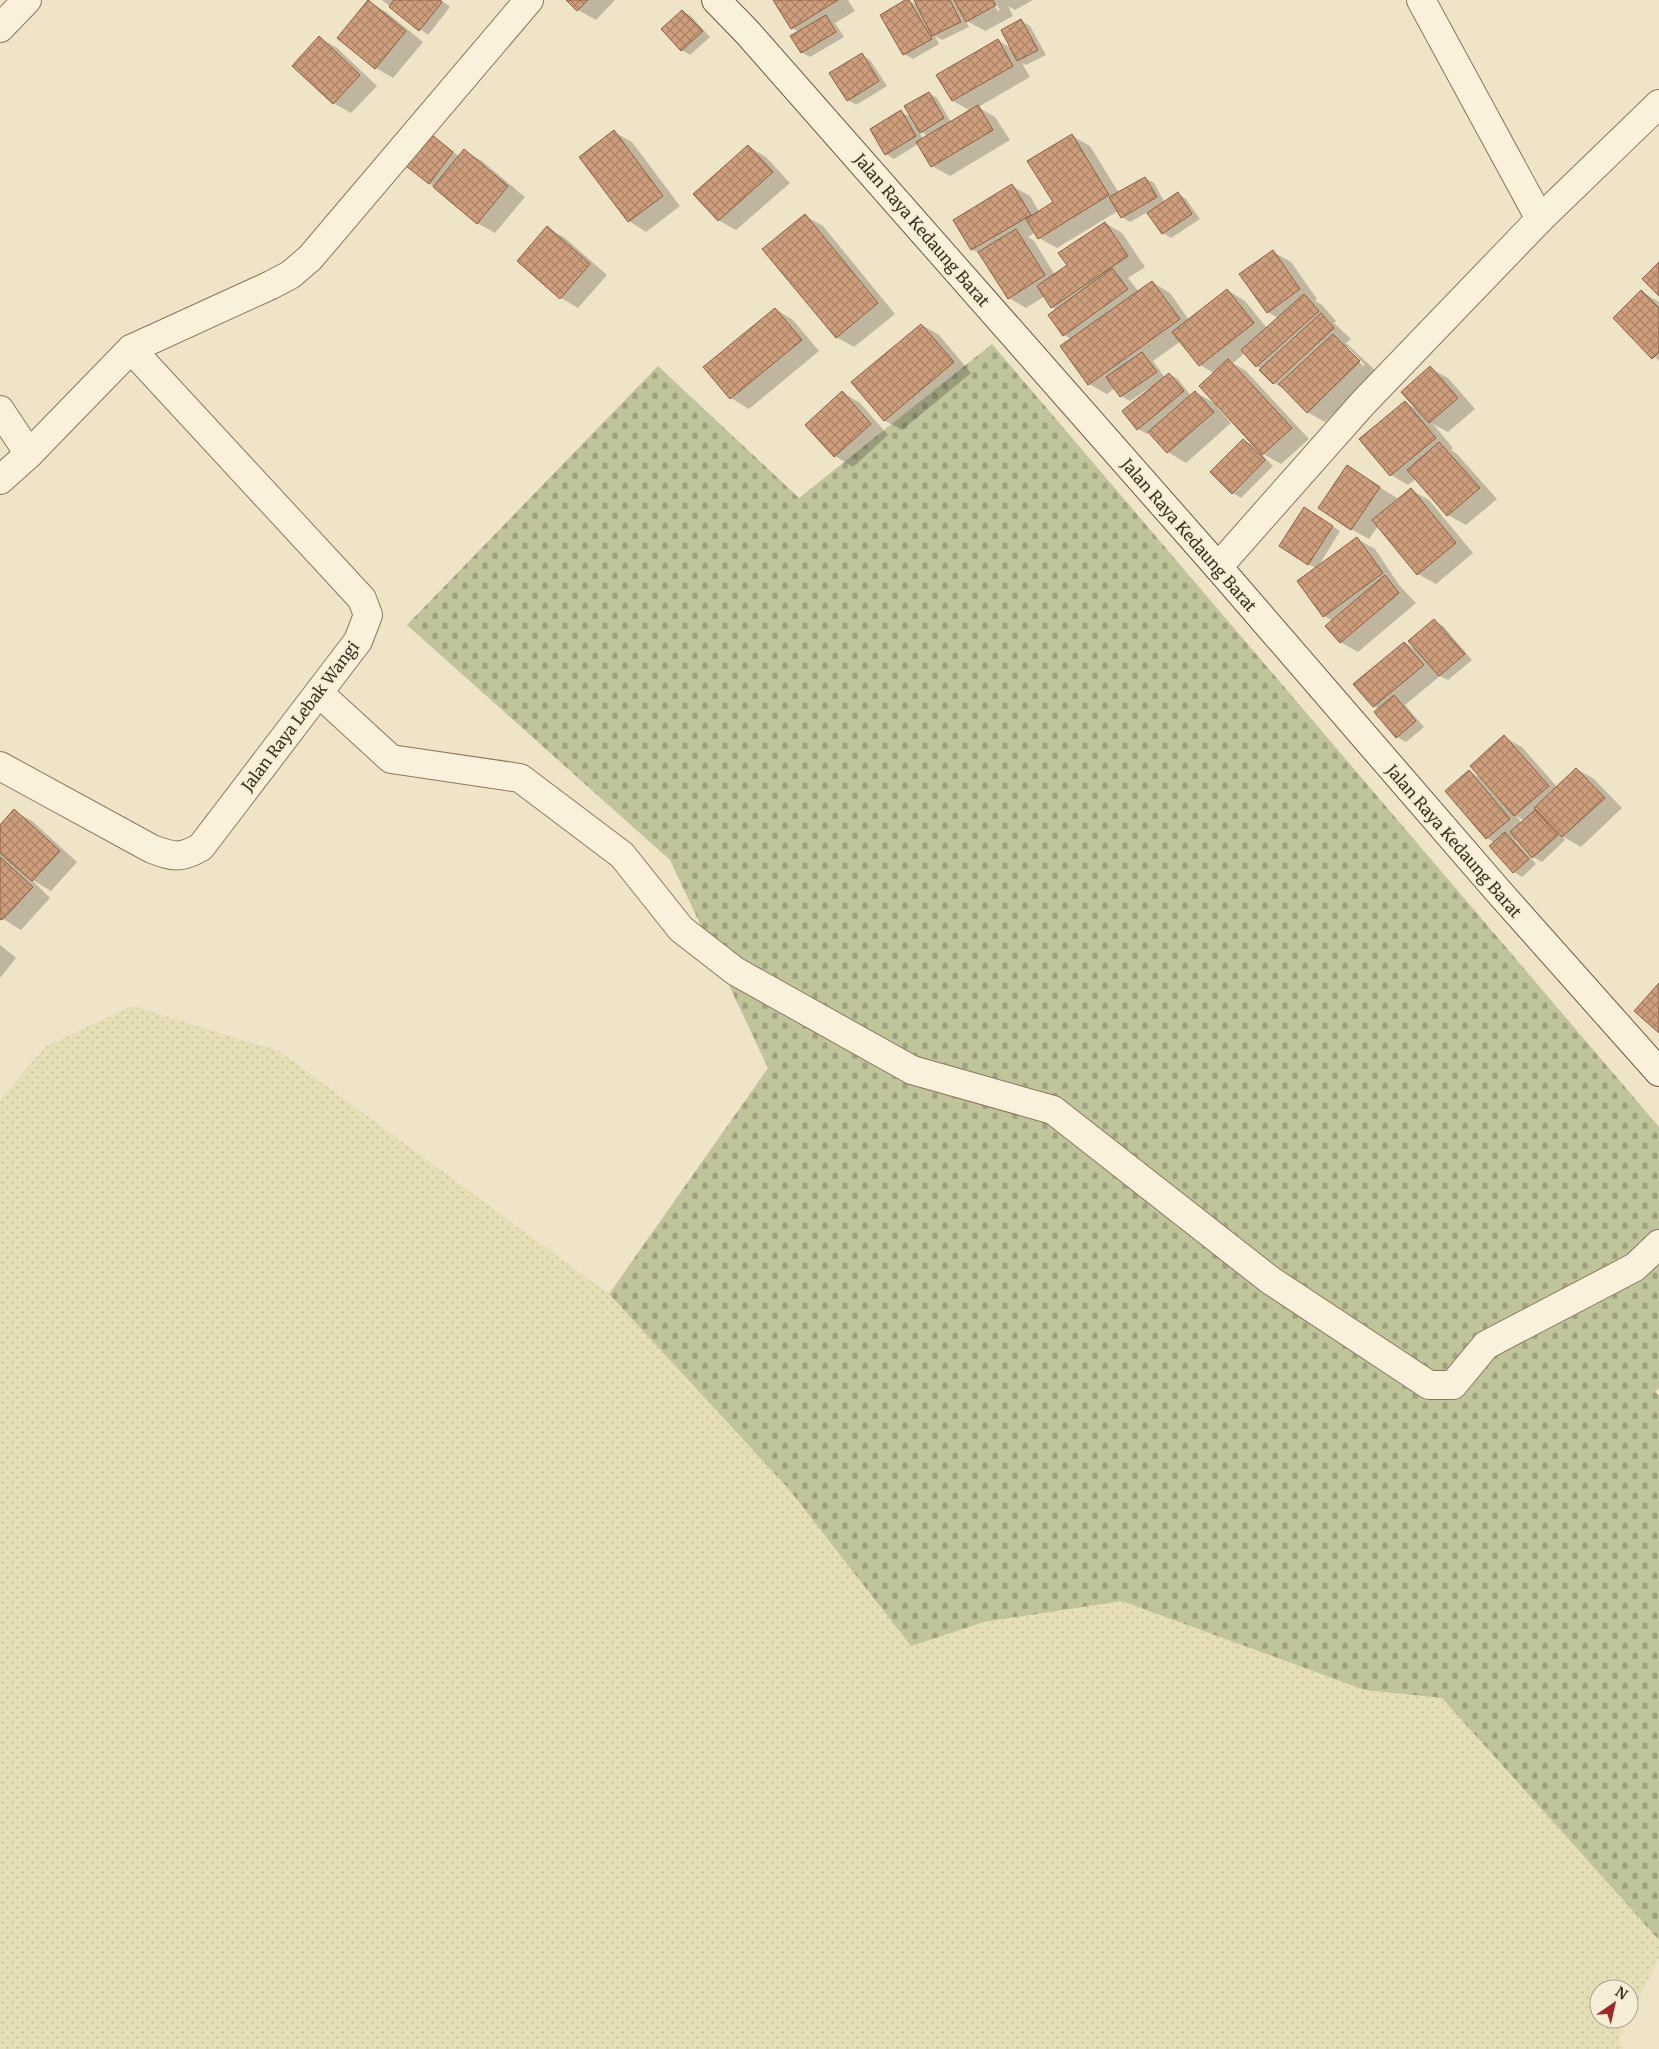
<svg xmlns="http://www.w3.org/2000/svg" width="1659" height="2049" viewBox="0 0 1659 2049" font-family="Merriweather,serif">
<defs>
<pattern id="farmland-dots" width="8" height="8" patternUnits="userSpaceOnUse" patternTransform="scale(1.25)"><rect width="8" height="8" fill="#e6deb5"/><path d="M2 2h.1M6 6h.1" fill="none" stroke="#c6bf9b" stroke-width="1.8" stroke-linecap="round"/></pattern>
<pattern id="cemetery-stones" width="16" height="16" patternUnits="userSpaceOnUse" patternTransform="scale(1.25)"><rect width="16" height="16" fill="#bfc49a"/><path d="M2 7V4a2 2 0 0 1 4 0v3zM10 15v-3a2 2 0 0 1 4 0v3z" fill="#9ca07d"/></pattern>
<pattern id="building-cross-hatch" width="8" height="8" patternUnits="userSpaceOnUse" patternTransform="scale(1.25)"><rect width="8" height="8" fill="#cf9f7d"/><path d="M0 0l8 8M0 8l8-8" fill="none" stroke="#a98266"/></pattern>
</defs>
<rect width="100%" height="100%" fill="#f0e4c8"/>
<path fill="url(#farmland-dots)" d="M132,1006L279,1051L609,1294L788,1488L911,1645L984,1622L1122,1601L1365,1690L1442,1698L1659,1940V1958L1629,2018V1989H1599V2019H1629L1619,2038L1623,2049H0V1100L46,1046Z"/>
<path fill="url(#cemetery-stones)" d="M992,344L1659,1127V1388L1655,1392L1659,1395V1940L1442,1698L1365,1690L1122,1601L984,1622L911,1646L788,1488L609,1294L768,1068L670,860L407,625L658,366L799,498Z"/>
<g fill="#0003" fill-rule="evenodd">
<path d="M382,0H441L450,7L428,35Z"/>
<path d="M568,0H615L596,20L578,10Z"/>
<path d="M775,0H848L855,11L835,23L844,37L810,57L801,52L799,32L792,28Z"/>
<path d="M907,0L919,6L916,0H992L998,11L1000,10L994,0H1033L1015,10L1008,6L1013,16L985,31L965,20L969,27L942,40L935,36L939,44L913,59L904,54Z"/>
<path d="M369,2L386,12L423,42L393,78L376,68L339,38Z"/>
<path d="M682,11L691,16L710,37L690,55L682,50Z"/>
<path d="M1021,21L1030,26L1046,55L1026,65L1022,63L1030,77L978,107L995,117L1010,140L950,176L932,166L918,144L894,159L886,154L901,112L913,118L929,93L937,98L951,122L971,111L953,101L938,75L998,40L1012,49ZM918,130L928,136L923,139Z"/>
<path d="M320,38L337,48L377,86L351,113L333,103Z"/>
<path d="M862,55L870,60L887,86L856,105L848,100Z"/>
<path d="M426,132L460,157L465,151L482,161L525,197L495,233L477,223L429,183Z"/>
<path d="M614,132L632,142L680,206L646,232L629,221Z"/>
<path d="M1072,136L1090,146L1119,193L1145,178L1154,183L1165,203L1178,194L1186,199L1200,219L1171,238L1163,233L1148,212L1130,222L1122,217L1118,211L1057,248L1039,238L1036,232L1028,237L1034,241L1055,275L1068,266L1105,223L1122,233L1145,267L1128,278L1139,292L1152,282L1170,293L1189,320L1227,290L1245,301L1267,328L1278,318L1268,312L1273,252L1291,262L1317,299L1315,301L1322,305L1336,321L1334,323L1351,339L1346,343L1377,372L1325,422L1307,412L1287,391L1274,383L1245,353L1233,363L1246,371L1309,439L1281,464L1260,452L1273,466L1241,498L1233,493L1244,440L1257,448L1218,405L1217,407L1231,423L1186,463L1168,452L1149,432L1147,434L1138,429L1152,386L1130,401L1121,396L1115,388L1107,394L1089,384L1072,340L1064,335L1057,310L1052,307L1045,296L1026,308L1009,298L981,255L972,249L1012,186L1030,196L1039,212L1055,202ZM1181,341L1200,365L1214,373L1218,405L1195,392L1191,396L1178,379L1169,374L1165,378L1153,361ZM1344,347H1348L1365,365L1363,366Z"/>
<path d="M749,147L766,157L790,183L736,230L718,220Z"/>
<path d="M805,216L823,226L895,314L854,347L836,337Z"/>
<path d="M547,228L565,238L607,275L578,308L561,298Z"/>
<path d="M1642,292L1659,302V361L1614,318Z"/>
<path d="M775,309L793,320L819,351L749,409L731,398L705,367Z"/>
<path d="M922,325L939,335L971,373L902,430L884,420Z"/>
<path d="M1430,368L1448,378L1475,409L1448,432L1433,424L1453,448L1451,450L1457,454L1497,499L1466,525L1448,515L1416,479L1408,485L1391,475L1405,402L1418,410Z"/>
<path d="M842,392L860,403L888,435L853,467L835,456L806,425Z"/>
<path d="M1347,467L1397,498L1393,504L1411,490L1429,500L1473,553L1436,584L1418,574L1378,526L1369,539L1351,529Z"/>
<path d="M1313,514L1340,531L1318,567L1357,539L1375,549L1399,585L1416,603L1358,652L1340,642L1332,621L1324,616L1316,568L1308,564Z"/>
<path d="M1434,621L1443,626L1472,660L1448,680L1440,676L1405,705L1424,727L1406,742L1397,737L1375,712L1379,709L1373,706L1405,643L1418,651Z"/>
<path d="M1504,737L1522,747L1557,787L1577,769L1594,779L1622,808L1581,847L1562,836L1565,840L1542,862L1533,857L1517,838L1515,840L1536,864L1522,877L1514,872L1495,843L1487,838L1447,791L1469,771L1482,779ZM1516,816L1525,821L1522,823Z"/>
<path d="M14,811L32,821L77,862L51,891L31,879L50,898L21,930L0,917V827Z"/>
<path d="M0,945L16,958L0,978Z"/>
</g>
<g fill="url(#building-cross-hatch)" stroke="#8d5f41">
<path d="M368,0L406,31L375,69L337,38Z"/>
<path d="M394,0H440L442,2L419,31L389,7Z"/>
<path d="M566,0H588L577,11Z"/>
<path d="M773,0H838L791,29Z"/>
<path d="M905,0H909L932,39L903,55L880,15Z"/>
<path d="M914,0H950L961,22L932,36Z"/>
<path d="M954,0H993L996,5L966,22Z"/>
<path d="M682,10L703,31L681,51L661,29Z"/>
<path d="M826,15L836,32L801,53L790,36Z"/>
<path d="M1021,19L1038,50L1017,61L1001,30Z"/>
<path d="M319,36L360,75L333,104L292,66Z"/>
<path d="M998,39L1013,66L952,101L936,75Z"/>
<path d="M862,53L879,81L847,101L829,73Z"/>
<path d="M929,92L944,118L920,133L904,106Z"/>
<path d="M978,105L993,130L931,167L916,142Z"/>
<path d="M901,110L916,136L885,155L870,129Z"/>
<path d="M426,130L453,152L429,184L401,162Z"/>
<path d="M614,130L663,196L628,222L579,157Z"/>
<path d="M1072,134L1109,195L1038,239L1026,219L1053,202L1027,161Z"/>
<path d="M748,145L773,172L718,221L693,194Z"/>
<path d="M464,149L508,186L477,224L433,187Z"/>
<path d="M1145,177L1157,197L1121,218L1109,197Z"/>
<path d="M1012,184L1031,215L971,250L953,220Z"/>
<path d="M1178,192L1192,214L1162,234L1147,213Z"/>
<path d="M805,214L878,303L836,338L762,249Z"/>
<path d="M1105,222L1128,256L1051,308L1037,286L1067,265L1058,253Z"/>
<path d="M547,226L590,264L560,299L517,261Z"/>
<path d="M1016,229L1045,275L1008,299L978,252Z"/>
<path d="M1273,250L1300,289L1267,313L1239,274Z"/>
<path d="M1659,262V296L1642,279Z"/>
<path d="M1112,268L1128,289L1063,336L1048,315Z"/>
<path d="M1152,281L1180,319L1088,385L1060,346Z"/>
<path d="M1227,289L1254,323L1199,366L1172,332Z"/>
<path d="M1641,290L1659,308V352L1652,359L1613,318Z"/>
<path d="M1304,294L1319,311L1256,367L1241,350Z"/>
<path d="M775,308L802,340L730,399L703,367Z"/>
<path d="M1321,313L1334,328L1273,384L1259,370Z"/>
<path d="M921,324L954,362L884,421L851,382Z"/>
<path d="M1333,334L1360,361L1307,413L1279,384Z"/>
<path d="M1142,352L1157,372L1120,397L1106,377Z"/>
<path d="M1228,359L1292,428L1262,455L1199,386Z"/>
<path d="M1430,366L1458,398L1429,423L1401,392Z"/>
<path d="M1169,373L1184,391L1137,430L1122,411Z"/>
<path d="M842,391L871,424L834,457L805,425Z"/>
<path d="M1195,391L1214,412L1167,453L1148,432Z"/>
<path d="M1405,401L1436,438L1390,476L1359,439Z"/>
<path d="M1243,439L1265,460L1232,494L1210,472Z"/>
<path d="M1439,442L1480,488L1447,516L1407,470Z"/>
<path d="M1347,465L1380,487L1351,530L1318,508Z"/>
<path d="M1411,488L1456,543L1417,575L1372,520Z"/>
<path d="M1304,507L1333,526L1308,565L1279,546Z"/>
<path d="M1357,537L1383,573L1323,617L1297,581Z"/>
<path d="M1385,575L1399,593L1340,643L1325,626Z"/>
<path d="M1434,619L1465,654L1439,676L1408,641Z"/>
<path d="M1404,642L1424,665L1373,707L1353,684Z"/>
<path d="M1394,695L1416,721L1396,738L1374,712Z"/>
<path d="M1504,735L1549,786L1514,816L1470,766Z"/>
<path d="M1576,768L1605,798L1562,837L1534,808Z"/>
<path d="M1469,770L1510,819L1486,839L1445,791Z"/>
<path d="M14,809L60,851L32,881L0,853V825Z"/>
<path d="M1535,810L1558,835L1532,858L1510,832Z"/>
<path d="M1505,832L1529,859L1513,873L1489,846Z"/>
<path d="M0,857L33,887L2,920L0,919Z"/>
<path d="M1659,983V1033L1634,1011Z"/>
</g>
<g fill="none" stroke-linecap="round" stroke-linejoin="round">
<defs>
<g id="street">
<path d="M1421,0L1540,219"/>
<path d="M0,28L27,0"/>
<path d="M0,410L29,454"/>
<path d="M0,480L29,454L131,349L271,285L290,275L310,258L529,0"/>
<path d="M1218,567L1363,403L1540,219L1659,104"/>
<path d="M319,693L391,759L520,778L622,855L681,929L735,971L912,1070L1053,1110L1270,1280L1429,1385H1453L1486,1345L1635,1267L1659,1244"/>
<path d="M0,766L152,849C174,857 180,859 201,847L358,641L368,615L362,599L131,349"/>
</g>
<path id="secondary" d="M716,0L747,32L1218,567L1498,891L1659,1072"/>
</defs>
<use href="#street" stroke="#8d765c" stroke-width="30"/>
<use href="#secondary" stroke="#6f573f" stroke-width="30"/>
<use href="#street" stroke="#faf1dc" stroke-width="28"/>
<use href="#secondary" stroke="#faf1dc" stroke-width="28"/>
</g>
<g text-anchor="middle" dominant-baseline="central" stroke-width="4.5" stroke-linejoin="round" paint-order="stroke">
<g font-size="16" fill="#3d2e20" stroke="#f7eed8">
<text transform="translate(922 230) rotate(49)">Jalan Raya Kedaung Barat</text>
<text transform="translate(1189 535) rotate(49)">Jalan Raya Kedaung Barat</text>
<text transform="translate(300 716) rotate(-53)">Jalan Raya Lebak Wangi</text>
<text transform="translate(1454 841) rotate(49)">Jalan Raya Kedaung Barat</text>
</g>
</g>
<g transform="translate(1614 2004) rotate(34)"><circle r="24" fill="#f7eed8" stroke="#ada18e"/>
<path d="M0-4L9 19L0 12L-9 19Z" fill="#9e2a2b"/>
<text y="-8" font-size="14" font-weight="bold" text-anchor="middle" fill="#3d2e20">N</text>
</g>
</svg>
